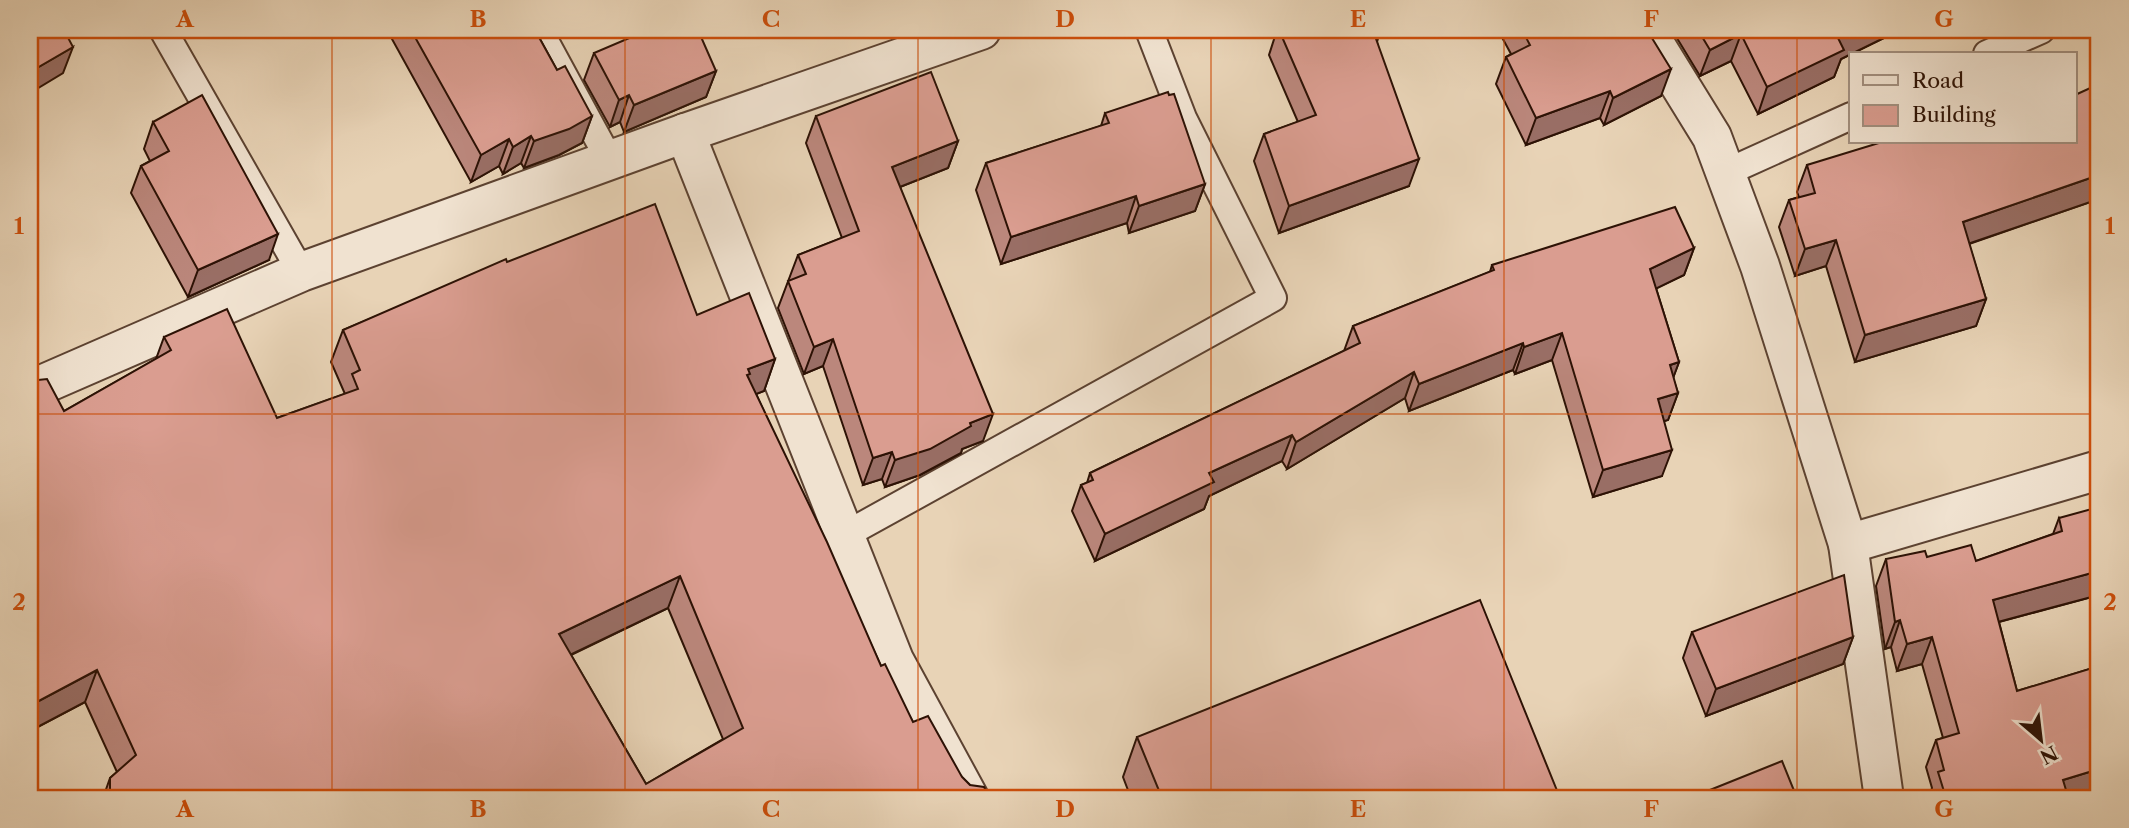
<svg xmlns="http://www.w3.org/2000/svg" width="2129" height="828" viewBox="0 0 2129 828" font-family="'Libre Caslon Text',serif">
<rect width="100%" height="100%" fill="#e8d3b6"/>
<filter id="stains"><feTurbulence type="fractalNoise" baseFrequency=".00286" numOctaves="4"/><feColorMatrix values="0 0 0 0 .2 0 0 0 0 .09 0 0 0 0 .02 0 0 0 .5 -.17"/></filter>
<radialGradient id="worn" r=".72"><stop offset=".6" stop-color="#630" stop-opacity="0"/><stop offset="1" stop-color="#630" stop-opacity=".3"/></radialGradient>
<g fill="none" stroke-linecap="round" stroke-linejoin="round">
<defs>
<g id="lane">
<path d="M163,30L301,272"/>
<path d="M539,30L610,161"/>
<path d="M1987,54L2041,30"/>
<path d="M1725,173L1851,116"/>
<path d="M845,535L1273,298L1183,118L1149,30"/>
</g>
<g id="street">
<path d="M1646,30L1712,137L1760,266L1848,544L1884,798"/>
<path d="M685,133L894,660L969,798"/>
<path d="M30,390L301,272L685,133L981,30"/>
<path d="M1848,544L2099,470"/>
</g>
</defs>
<use href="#lane" stroke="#5c4231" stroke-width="30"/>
<use href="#street" stroke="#5c4231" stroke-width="42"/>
<use href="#lane" stroke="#f0e2d0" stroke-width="26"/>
<use href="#street" stroke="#f0e2d0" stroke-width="38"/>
</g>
<g fill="#bb877c" stroke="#2d1205" stroke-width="2" fill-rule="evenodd">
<path d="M387,30H535L557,70L592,116L582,143L559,155L524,168L521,163L503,174L499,166L471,182Z"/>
<path d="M1277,30H1377L1379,35L1377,42L1409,186L1279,233L1254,161L1264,134L1298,122L1269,55Z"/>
<path d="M1498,30H1647L1661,96L1604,125L1600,118L1526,145L1496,84L1506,57L1511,54Z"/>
<path d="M1672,30H1900L1841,59L1834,77L1758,114L1731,61L1700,76Z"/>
<path d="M594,53L716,71L706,97L624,132L620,122L610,127L584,80Z"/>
<path d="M2099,84V199L1969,244L1986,299L1976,326L1855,362L1826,266L1795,276L1779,227L1789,200L1799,197L1797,192L1807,165L2075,142Z"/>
<path d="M1105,113L1205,184L1195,211L1129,233L1127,223L1001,264L976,190L986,163L1101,126Z"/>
<path d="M816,116L958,141L948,168L900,187L983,441L962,449L961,453L920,475L885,487L882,479L863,485L823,366L804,374L778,308L798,255L842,238L806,143Z"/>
<path d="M153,122L269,260L188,297L131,193L141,166L150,161L144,149Z"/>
<path d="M1694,248L1684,275L1656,288L1679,362L1673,378L1678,393L1668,420L1664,421L1662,476L1593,497L1552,360L1515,374L1513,370L1409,411L1405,398L1287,469L1282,461L1209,496L1204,509L1095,561L1072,511L1081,485L1087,483L1090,473L1344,351L1353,326L1490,272L1492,265Z"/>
<path d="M507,262L697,315L775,359L764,391L756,394L881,666L913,722L962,777L970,785L990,798H103L110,778L117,772L85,702L30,731V376L64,411L156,359L164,337L277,418L345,394L331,362L343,330ZM668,608L723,739L646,784L571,655Z"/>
<path d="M2059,518L2099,595L1999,622L2017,691L2099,666V793L2080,798H1928L1932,788L1926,767L1936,740L1943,738L1922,664L1897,671L1891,647L1885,649L1876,586L1886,559L1976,561L2053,534Z"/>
<path d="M1692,632L1853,637L1843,664L1706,716L1683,658Z"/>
<path d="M1137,737L1560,798H1131L1123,777Z"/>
</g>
<g fill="#996e65" stroke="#2d1205" stroke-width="2">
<path d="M1855,30H1900L1841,59L1834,77L1758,114L1767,87L1838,38Z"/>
<path d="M1741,34L1731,61L1700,76L1710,50Z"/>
<path d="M73,47L63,73L30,93V72Z"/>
<path d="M1671,69L1661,96L1604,125L1613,98Z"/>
<path d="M716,71L706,97L624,132L634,105Z"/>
<path d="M1610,91L1600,118L1526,145L1536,118Z"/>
<path d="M629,95L620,122L610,127L619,100Z"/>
<path d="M592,116L582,143L559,155L524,168L534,141Z"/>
<path d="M531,136L521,163L503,174L513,147Z"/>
<path d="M509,139L499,166L471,182L481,155Z"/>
<path d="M958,141L948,168L882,194L892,167Z"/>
<path d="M1419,159L1409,186L1279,233L1289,206Z"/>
<path d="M2099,175V199L1953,249L1963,222Z"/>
<path d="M1205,184L1195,211L1129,233L1139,206Z"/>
<path d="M1136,196L1127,223L1001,264L1011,237Z"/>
<path d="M278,234L269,260L188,297L198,270Z"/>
<path d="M1836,240L1826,266L1795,276L1805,249Z"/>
<path d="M1694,248L1684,275L1641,296L1650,269Z"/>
<path d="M1986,299L1976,326L1855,362L1865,335Z"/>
<path d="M1562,333L1552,360L1515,374L1524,347Z"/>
<path d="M833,339L823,366L804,374L814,347Z"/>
<path d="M1523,343L1513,370L1409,411L1419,384Z"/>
<path d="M775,359L764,391L741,400L748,369Z"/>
<path d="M1679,362L1669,389L1670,365Z"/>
<path d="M1414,372L1405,398L1287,469L1296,442Z"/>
<path d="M1678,393L1668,420L1648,426L1658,399Z"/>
<path d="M993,414L983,441L962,449L961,453L920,475L885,487L895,460L970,423Z"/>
<path d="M1292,435L1282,461L1209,496L1204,509L1095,561L1105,534L1209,473Z"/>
<path d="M1672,450L1662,476L1593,497L1603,470Z"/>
<path d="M892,452L882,479L863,485L873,458Z"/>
<path d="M2099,571V595L1983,626L1993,600Z"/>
<path d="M680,576L668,608L547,666L559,634Z"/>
<path d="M1900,620L1891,647L1885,649L1895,622Z"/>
<path d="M1853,637L1843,664L1706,716L1716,689Z"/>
<path d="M1932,637L1922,664L1897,671L1907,644Z"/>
<path d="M97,670L85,702L30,731V718L35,703Z"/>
<path d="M2099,769V793L2080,798H2041L2063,780Z"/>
</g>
<g fill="#da9d90" stroke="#2d1205" stroke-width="2" fill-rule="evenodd">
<path d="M30,30H64L73,47L30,72Z"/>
<path d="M411,30H535L557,70L565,66L592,116L569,129L534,141L531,136L513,147L509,139L481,155Z"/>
<path d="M648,30H698L716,71L634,105L629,95L619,100L594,53Z"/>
<path d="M1279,30H1377L1379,35L1375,36L1419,159L1289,206L1264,134L1316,115Z"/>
<path d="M1522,30H1647L1671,69L1613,98L1610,91L1536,118L1506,57L1530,45Z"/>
<path d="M1698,30H1855L1838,38L1844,50L1767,87L1741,34L1710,50Z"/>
<path d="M931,72L958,141L892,167L993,414L970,423L971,426L930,449L895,460L892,452L873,458L833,339L814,347L788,281L806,274L798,255L859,231L816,116Z"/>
<path d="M2099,84V175L1963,222L1986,299L1865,335L1836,240L1805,249L1789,200L1815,193L1807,165L1882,142H2075V95Z"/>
<path d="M1168,92L1169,95L1174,94L1205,184L1139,206L1136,196L1011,237L986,163L1109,123L1105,113Z"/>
<path d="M202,95L278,234L198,270L141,166L169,151L153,122Z"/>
<path d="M655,204L697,315L749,293L775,359L748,369L750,374L747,375L827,542L881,666L885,664L913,722L928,716L962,777L970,785L984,787L990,798H110V778L136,755L97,670L35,703L30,695V376L38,380L47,379L64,411L171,350L164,337L227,309L277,418L358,389L352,374L360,370L343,330L506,259L507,262ZM680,576L743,728L646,784L559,634Z"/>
<path d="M1675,207L1694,248L1650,269L1679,362L1670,365L1678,393L1658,399L1672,450L1603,470L1562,333L1524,347L1523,343L1419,384L1414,372L1296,442L1292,435L1209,473L1214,482L1105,534L1081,485L1093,480L1090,473L1360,343L1353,326L1494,270L1492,265Z"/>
<path d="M2099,507V571L1993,600L2017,691L2099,666V769L2063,780L2066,790L2041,798H1946L1938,772L1944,770L1936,740L1959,733L1932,637L1907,644L1900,620L1895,622L1886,559L1925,551L1927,557L1971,545L1976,561L2062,531L2059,518Z"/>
<path d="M1844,575L1853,637L1716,689L1692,632Z"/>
<path d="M1480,600L1560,798H1162L1137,737Z"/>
<path d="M1782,761L1797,798H1690Z"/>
</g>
<path fill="none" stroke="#cc4e0b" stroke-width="2" stroke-opacity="0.55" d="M332,30V798M625,30V798M918,30V798M1211,30V798M1504,30V798M1797,30V798M30,414H2099"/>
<rect width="2129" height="828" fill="none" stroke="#e8d3b6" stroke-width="77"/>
<rect x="1849" y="52" width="228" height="91" fill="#f0e2d0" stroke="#a28f7f" stroke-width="2"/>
<rect x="1863" y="75" width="35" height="10" fill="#f0e2d0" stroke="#a28f7f" stroke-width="2"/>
<text x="1912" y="88" font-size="21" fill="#2d1205">Road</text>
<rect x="1863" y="105" width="35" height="21" fill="#da9d90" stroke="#a28f7f" stroke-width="2"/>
<text x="1912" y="122" font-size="21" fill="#2d1205">Building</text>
<g transform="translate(2041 740) rotate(152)" stroke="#f0e2d0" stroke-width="5" paint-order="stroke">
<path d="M0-5L12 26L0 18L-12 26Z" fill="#2d1205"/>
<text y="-10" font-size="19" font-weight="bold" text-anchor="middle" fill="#2d1205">N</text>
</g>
<rect x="38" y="38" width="2052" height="752" fill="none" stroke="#cc4e0b" stroke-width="2.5"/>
<g font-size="23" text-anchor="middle" font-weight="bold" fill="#cc4e0b">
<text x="185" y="27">A</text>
<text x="478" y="27">B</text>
<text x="771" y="27">C</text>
<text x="1065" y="27">D</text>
<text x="1358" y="27">E</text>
<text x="1651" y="27">F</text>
<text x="1944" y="27">G</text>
<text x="19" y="234">1</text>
<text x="2110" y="234">1</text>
<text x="19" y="610">2</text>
<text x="2110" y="610">2</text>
<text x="185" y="817">A</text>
<text x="478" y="817">B</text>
<text x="771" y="817">C</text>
<text x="1065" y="817">D</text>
<text x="1358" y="817">E</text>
<text x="1651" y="817">F</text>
<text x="1944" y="817">G</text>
</g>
<rect width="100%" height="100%" filter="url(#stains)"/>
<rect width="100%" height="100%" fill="url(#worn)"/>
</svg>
